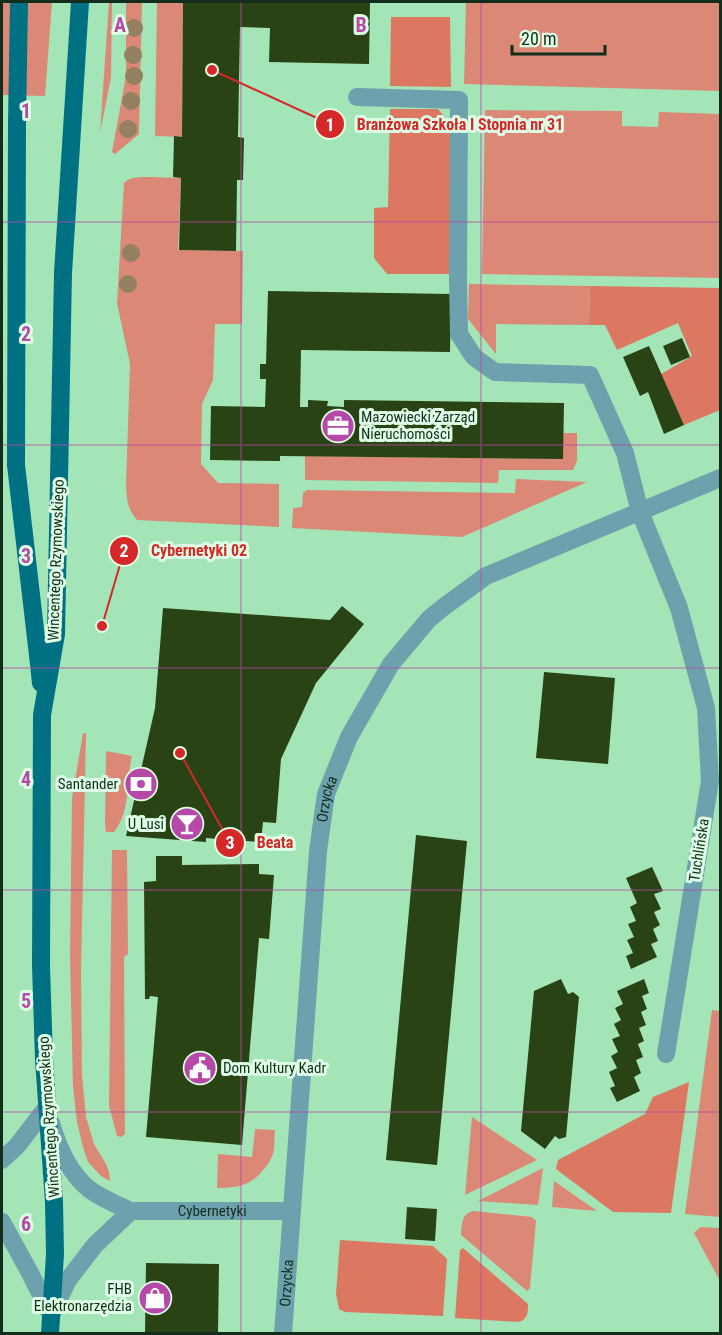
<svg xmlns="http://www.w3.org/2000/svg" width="722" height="1335" viewBox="0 0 722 1335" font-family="'Roboto Condensed',sans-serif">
<rect width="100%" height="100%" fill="#a4e5b7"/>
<g fill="#db8976">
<path d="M2,2H52L45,96L2,95Z"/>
<path d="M109,2H112L111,77L100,133Z"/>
<path d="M126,2H142L139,134L115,154L112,152L126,76Z"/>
<path d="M157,2H183L182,137L155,136Z"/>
<path d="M466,2H720V91L464,84Z"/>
<path d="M485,110L622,111V126L658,127L659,112L720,114V278L482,274Z"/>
<path d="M151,177L181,178L178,250L243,251L242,324H215L213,380L202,404L201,464L218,483L279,484V527L137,520C127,508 127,501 126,486L130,364L117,303L124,183C130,176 143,177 151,177Z"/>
<path d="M469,284L590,286L589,325L496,324V354L468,319Z"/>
<path d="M563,433H577V461L573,470H499L498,483L305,480V456L562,459Z"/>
<path d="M516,479L587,482L462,537L292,528L293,508L302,507L303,493L307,490L515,493Z"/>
<path d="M83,733H86L81,972L82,1075L86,1117L94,1144L106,1164L109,1172L110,1181L101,1176L88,1162L83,1147L77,1122L73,1087L70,955L72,798Z"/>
<path d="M106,751L132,756C126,781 131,811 114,832H106L105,825Z"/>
<path d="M112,850H127L128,954L124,957L125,1134L121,1137L117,1136L109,1106Z"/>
<path d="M712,1010L720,1011V1217L685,1214Z"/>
<path d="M472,1117L537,1160L465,1195Z"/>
<path d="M255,1129L275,1130C274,1138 275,1147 273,1154C271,1160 267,1166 263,1170C251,1186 236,1188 217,1188L218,1154L252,1157Z"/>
<path d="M543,1168L538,1205L478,1201Z"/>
<path d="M554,1181L597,1211L552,1207Z"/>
<path d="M473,1211L532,1217L536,1221L530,1288L527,1291L461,1235C462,1225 461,1214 473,1211Z"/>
<path d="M700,1227L720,1228V1281L694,1233Z"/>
</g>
<g fill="#dc7761">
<path d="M391,17H450L451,87L390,86Z"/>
<path d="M390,109H438L451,125L450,274H387L374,258V208L388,207Z"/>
<path d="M590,286L720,288V410L684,425L661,374L692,356L678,323L617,350L605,325H589Z"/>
<path d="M689,1082L671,1213L613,1212L556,1169L558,1160L645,1114L653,1097Z"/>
<path d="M340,1240L433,1246L447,1259L443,1316L345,1312L339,1309L336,1294Z"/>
<path d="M463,1248L528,1304C528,1312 528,1319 519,1322L455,1318L460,1250Z"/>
</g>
<g fill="#294314">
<path d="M183,2H370L369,64L269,62L270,28L240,27L238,137L244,138L243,180H237L236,251L179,250L181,178L173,177L174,136L182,137Z"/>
<path d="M268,291L451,294L450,352L301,350L300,407H308V400L328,401L327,406L344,407V400L564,403L563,459L280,456V461L210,460L211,406L265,407L266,379H260V364H266Z"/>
<path d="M682,338L690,357L671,365L663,346Z"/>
<path d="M649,346L684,425L664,434L648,392L640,396L623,357Z"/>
<path d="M342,606L364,624L316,683L281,759L276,823L263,822L261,842L206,838V842L126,836L155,708L163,608L330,620Z"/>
<path d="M544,672L615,678L608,764L536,758Z"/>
<path d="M416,835L467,841L437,1165L386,1160Z"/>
<path d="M156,856H182V865L259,864V874L274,875L269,939L259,938L242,1145L146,1137L158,997L150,996L149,999H145L144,882L156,881Z"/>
<path d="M652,867L663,891L654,894L661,909L654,912L660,925L653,929L658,941L651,944L657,957L631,969L626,956L633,953L627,940L634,937L628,924L636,921L630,907L637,903L626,878Z"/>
<path d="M561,979L568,994L573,992L579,997L566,1137L559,1139L555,1136L545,1149L521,1131L534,991Z"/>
<path d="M644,979L649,993L642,996L647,1009L641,1012L646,1025L639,1028L644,1041L638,1044L643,1057L636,1060L641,1073L634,1077L640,1091L617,1102L610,1088L615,1086L609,1072L617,1068L611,1056L618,1052L612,1039L620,1036L614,1024L621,1020L615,1008L623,1004L617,991Z"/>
<path d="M407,1207L437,1209L435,1241L405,1239Z"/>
<path d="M146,1263L219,1264L218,1334H145Z"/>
</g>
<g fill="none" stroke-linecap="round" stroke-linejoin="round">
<g stroke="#6ca1ad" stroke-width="18">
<path d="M357,97L459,100L458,279L459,334L474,357L495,372L590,375L625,453L640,512L679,608L706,708L710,781L666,1054"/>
<path id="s1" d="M51,1123C58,1147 69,1173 89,1189C101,1198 117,1205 131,1211H291"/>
<path d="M2,1160L17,1146L47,1107"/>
<path d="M2,1222L30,1273L51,1315"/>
<path d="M52,1313L68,1280L95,1245L131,1211"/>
<path id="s2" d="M283,1334L318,851L326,794L349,737L391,664L429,619L445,606L486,576L720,478"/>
</g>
<g stroke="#007183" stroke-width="18">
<path d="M19,2L17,122L16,465L39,664L41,683"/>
<path d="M50,1334L55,1254L54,1202L44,1059L41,966L42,715L56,634L63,273L80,2"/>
</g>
</g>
<g fill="#958061">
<circle cx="134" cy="28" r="9"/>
<circle cx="133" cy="55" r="9"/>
<circle cx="134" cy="76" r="9"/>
<circle cx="131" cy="101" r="9"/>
<circle cx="128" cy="129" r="9"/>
<circle cx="131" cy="253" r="9"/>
<circle cx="128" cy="284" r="9"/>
</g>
<path fill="none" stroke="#b648a7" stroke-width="1.5" stroke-opacity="0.55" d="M241,2V1334M481,2V1334M2,222H720M2,445H720M2,668H720M2,890H720M2,1112H720"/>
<defs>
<symbol id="office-disc" viewBox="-11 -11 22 22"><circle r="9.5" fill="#b648a7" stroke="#defee6"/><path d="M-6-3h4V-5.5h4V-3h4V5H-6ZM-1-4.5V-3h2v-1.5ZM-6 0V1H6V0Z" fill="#fff"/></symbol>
<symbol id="bank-disc" viewBox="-11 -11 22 22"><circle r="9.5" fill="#b648a7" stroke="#defee6"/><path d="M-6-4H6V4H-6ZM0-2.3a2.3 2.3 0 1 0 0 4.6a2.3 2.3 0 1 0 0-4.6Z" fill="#fff"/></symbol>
<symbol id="bar-disc" viewBox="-11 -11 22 22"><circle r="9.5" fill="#b648a7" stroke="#defee6"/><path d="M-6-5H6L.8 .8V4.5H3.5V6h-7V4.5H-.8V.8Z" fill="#fff"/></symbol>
<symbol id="civic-disc" viewBox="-11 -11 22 22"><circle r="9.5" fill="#b648a7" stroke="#defee6"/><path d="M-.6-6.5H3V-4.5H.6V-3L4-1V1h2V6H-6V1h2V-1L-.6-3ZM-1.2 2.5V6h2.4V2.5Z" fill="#fff"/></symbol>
<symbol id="shop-disc" viewBox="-11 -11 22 22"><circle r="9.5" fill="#b648a7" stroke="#defee6"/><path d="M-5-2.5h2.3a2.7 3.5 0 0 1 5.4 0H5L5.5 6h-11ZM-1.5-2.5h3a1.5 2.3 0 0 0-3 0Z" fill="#fff"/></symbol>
</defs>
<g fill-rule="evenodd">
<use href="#office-disc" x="319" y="407" width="38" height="38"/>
<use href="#bank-disc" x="122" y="765" width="38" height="38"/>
<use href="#bar-disc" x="168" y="805" width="38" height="38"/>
<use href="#civic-disc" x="181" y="1049" width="38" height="38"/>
<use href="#shop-disc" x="136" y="1279" width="38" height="38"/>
</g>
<g text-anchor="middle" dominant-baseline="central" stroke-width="6" stroke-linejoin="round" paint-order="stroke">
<g font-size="15" fill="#132d1c" stroke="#defee6" text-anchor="end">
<text x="361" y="417" text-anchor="start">Mazowiecki Zarząd<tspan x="361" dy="17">Nieruchomości</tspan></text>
<text x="118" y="784">Santander</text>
<text x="164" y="824">U Lusi</text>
<text x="223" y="1068" text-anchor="start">Dom Kultury Kadr</text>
<text x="132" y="1289">FHB<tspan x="132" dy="17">Elektronarzędzia</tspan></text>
</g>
<g font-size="15" fill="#132d1c" stroke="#defee6">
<text transform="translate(56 560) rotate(-88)">Wincentego Rzymowskiego</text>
<text stroke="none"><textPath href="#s2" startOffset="537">Orzycka</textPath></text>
<text transform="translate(699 850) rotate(-81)">Tuchlińska</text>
<text transform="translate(49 1117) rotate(-94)">Wincentego Rzymowskiego</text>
<text stroke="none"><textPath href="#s1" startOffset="206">Cybernetyki</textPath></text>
<text stroke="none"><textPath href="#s2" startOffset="51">Orzycka</textPath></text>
</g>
</g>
<g font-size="20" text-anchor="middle" font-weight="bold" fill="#b648a7" stroke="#defee6" stroke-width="6" stroke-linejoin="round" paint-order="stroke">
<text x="120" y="32">A</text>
<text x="361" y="32">B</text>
<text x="26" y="118">1</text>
<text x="26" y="341">2</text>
<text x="26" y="563">3</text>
<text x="26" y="786">4</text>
<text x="26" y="1008">5</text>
<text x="26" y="1231">6</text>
</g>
<path fill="none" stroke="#d62828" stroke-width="2" d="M212 70L330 124M102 626L124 551M180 753L230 843"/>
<g fill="#d62828" stroke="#defee6" stroke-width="2">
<circle cx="212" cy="70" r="6"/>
<circle cx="102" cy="626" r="6"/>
<circle cx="180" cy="753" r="6"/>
<circle cx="330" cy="124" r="15"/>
<circle cx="124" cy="551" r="15"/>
<circle cx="230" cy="843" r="15"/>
</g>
<g font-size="18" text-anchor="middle" font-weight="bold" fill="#fff">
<text x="330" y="131">1</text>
<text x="124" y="557">2</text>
<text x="230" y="849">3</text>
</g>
<g font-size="16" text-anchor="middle" font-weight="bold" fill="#d62828" stroke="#defee6" stroke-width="6" stroke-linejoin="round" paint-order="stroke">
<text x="460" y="130">Branżowa Szkoła I Stopnia nr 31</text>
<text x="199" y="556">Cybernetyki 02</text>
<text x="275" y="848">Beata</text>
</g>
<rect width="722" height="1335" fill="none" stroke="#132d1c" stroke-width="6"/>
<path d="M512 45v9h93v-9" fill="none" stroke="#132d1c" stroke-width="3"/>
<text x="521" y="45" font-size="18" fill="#132d1c" stroke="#defee6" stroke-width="4.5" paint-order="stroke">20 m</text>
</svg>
